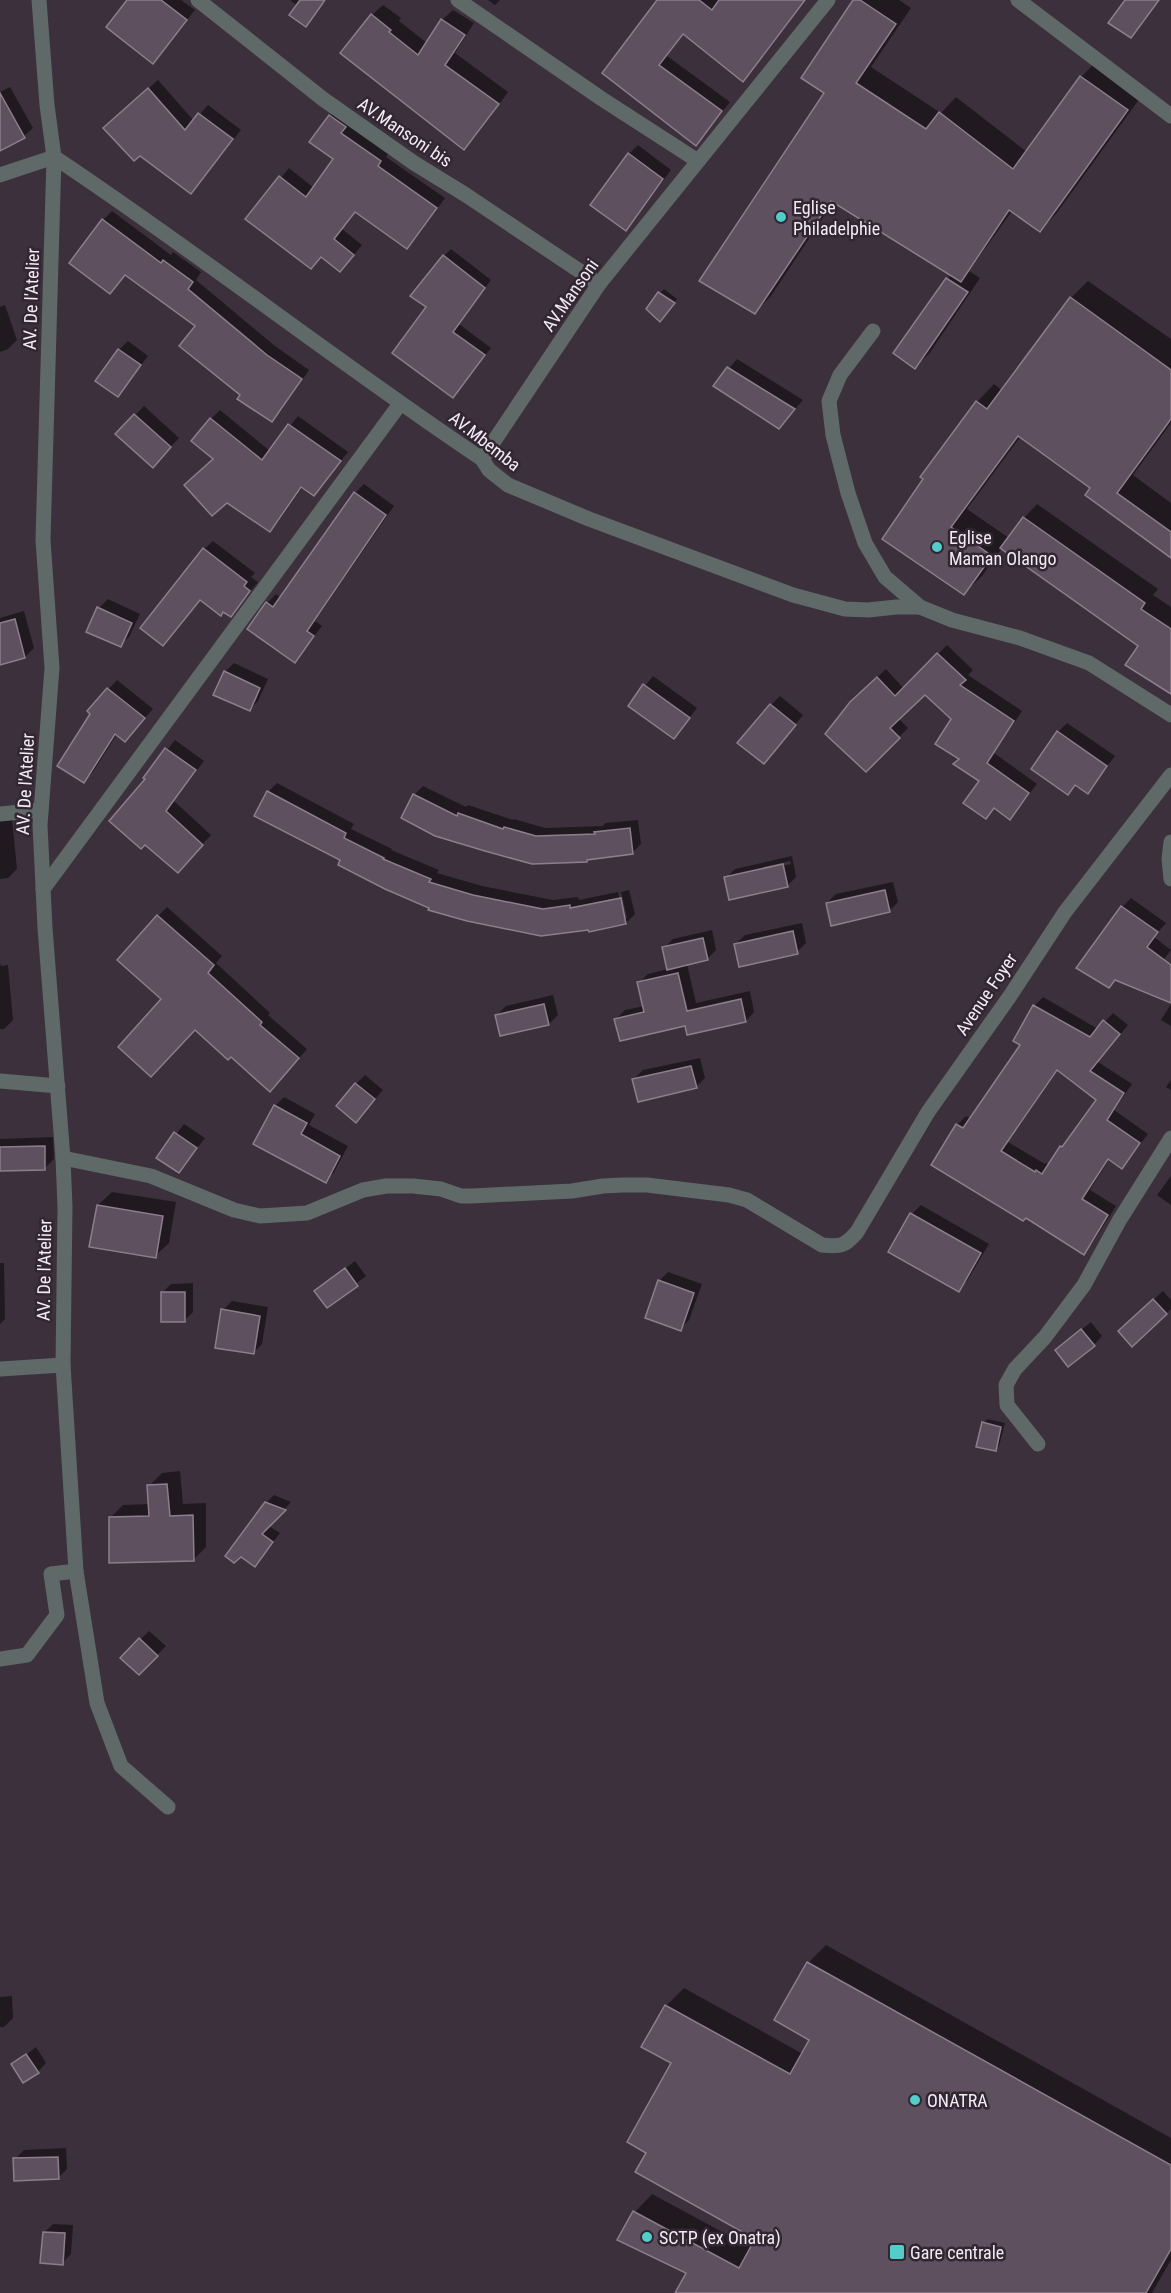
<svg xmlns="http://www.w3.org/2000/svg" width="1171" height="2293" viewBox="0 0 1171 2293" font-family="'Roboto Condensed',sans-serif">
<rect width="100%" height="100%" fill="#3c303d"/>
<g fill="#0007" fill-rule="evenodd">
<path d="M129,0H181L195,10L153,62Z"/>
<path d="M290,0H326L305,25L298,6Z"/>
<path d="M488,0H500L495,5Z"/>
<path d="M659,0H806L743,80L684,33L667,56L730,102L696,144L604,73Z"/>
<path d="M855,0H899L911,8L871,67L941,113L956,97L1027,152L1081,77L1097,61L1143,94L1056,214L1040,230L1012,211L969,271L980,278L929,354L915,367L947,279L952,274L834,201L771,296L755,312Z"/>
<path d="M383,5L401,18L399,21L427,43L442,20L453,10L474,23L455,53L508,92L475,137L464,148L372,15Z"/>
<path d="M158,80L194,121L208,105L241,130L191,193L114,120Z"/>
<path d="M10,87L33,128L24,136L0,141V92Z"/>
<path d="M339,107L389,152L386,157L445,198L416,238L407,247L356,211L342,229L362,245L349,261L322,256L311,267L247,219L289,168L314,188L335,159L330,116Z"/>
<path d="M638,145L671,170L634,220L626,229L629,154Z"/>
<path d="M112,211L171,255L173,252L201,272L196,280L275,346L309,370L280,412L271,420L242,395L197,326L126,274L110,292L103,220Z"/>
<path d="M451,249L491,280L459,324L491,348L453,396L428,307L444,256Z"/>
<path d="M1088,281L1171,339V423L1133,475L1171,503V556L1092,488L1021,436L967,509L1009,538L1024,518L1037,504L1158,589L1153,595L1171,607V693L1140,645L1002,548L982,576L964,593L884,538L977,402L994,384L1003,391L1071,298Z"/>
<path d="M664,289L677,299L664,316L660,293Z"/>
<path d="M5,305L17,340L8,349L0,352V307Z"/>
<path d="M128,341L148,356L118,395L119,350Z"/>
<path d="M737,359L803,400L779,427L715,386Z"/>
<path d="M144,406L179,438L161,457L117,434Z"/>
<path d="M220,410L270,451L298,416L348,452L314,494L303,486L279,521L270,530L211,419Z"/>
<path d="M364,484L394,506L315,621L322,626L295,661L267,603L276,594L281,598L355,493Z"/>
<path d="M213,541L255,573L251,577L258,582L231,615L201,599L163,644L204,549Z"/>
<path d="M108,599L140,614L129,637L120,645L99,608Z"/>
<path d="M24,611L34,648L25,657L0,663V618Z"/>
<path d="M947,645L973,670L968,675L1022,711L994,753L1037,784L1010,818L996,807L986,817L981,780L961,759L953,719L925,693L898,718L908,728L866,770L861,693L886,669L904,689Z"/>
<path d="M234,663L268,679L258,701L249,710L225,672Z"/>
<path d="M653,676L697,708L674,738L630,705Z"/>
<path d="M117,680L153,709L125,740L117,734L93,772L84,781L92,713L89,711Z"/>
<path d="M780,696L803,715L772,753L771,705Z"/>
<path d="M1067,723L1115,756L1087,792L1077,784L1068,793L1058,732Z"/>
<path d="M175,740L204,761L174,801L211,835L186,862L145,778Z"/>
<path d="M277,783L354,824L351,829L392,849L391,850L439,870L437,873L482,886L553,900L578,897L579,900L618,892L624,918H627L621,892L629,890L635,914L626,923L589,928L431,907L342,860L268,792Z"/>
<path d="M423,786L466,807L468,805L513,820L514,819L545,828L603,826L605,823L638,820L641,844L632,853L403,818L414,795Z"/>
<path d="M12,818L17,869L8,878L0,879V819Z"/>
<path d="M792,856L796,877L787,886L726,878L735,869ZM790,861L791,864L734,877V874Z"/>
<path d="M893,882L898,902L889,911L827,903L836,894Z"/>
<path d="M1131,898L1166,923L1154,937L1171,950L1149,979H1117L1109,986L1078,967L1122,907Z"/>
<path d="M167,907L222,956L216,963L270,1013L268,1015L307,1049L279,1081L164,999L158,916Z"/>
<path d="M802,923L806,943L797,952L736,944L745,935Z"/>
<path d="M712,930L716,950L707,959L687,964L696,1003L750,991L754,1012L746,1021L686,1025L616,1019L625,1010L645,1006L639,983L648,974L668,969L664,948L673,939Z"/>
<path d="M0,963L1,966L8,965L13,1020L4,1029H0Z"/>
<path d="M553,995L558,1015L549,1024L497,1015L506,1006Z"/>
<path d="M1043,997L1098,1029L1113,1013L1128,1025L1098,1062L1132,1084L1114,1110L1148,1134L1122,1167L1110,1158L1090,1190L1116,1206L1092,1244L1084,1253L957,1125L966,1116L971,1119L1023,1045L1034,1006ZM1059,1069L1098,1100L1050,1165L1046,1163L1045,1164L1008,1142Z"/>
<path d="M1171,1004V1026L1161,1020Z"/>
<path d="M700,1058L705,1078L696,1087L634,1079L643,1070Z"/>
<path d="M365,1075L383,1090L356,1121V1084Z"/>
<path d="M1171,1080V1090L1166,1087Z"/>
<path d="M284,1097L315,1114L309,1125L348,1146L334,1172L325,1181L275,1106Z"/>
<path d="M184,1124L205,1138L179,1171L158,1157Z"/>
<path d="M53,1137L54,1159L45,1168L0,1169V1139Z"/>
<path d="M1171,1176V1205L1157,1195Z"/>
<path d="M112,1192L176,1202L169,1243L155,1256L98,1205Z"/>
<path d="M921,1205L989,1244L967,1281L958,1290L912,1214Z"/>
<path d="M355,1261L366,1276L327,1306L316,1291Z"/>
<path d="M0,1263H4L5,1319L0,1324Z"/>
<path d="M668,1272L702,1284L689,1320L680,1329L659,1281Z"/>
<path d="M193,1283V1312L184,1321L162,1293L171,1284Z"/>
<path d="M1163,1291L1171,1300V1309L1132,1345L1129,1322Z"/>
<path d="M232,1301L268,1307L262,1344L253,1353L223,1310Z"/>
<path d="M1091,1322L1102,1336L1094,1345L1057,1350Z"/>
<path d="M988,1419L1005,1423L999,1446L995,1450L983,1423Z"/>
<path d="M180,1471L183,1504L206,1503V1547L193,1560L110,1518L123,1505L150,1504L149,1486L162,1473Z"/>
<path d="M274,1495L291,1502L269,1526L280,1533L255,1565L266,1503Z"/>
<path d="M149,1631L166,1646L139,1673L122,1658Z"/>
<path d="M826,1945L1171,2138V2260L1152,2293H677L688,2272L635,2212L652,2194L752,2248L757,2238L648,2152L673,2063L666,2006L684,1988L803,2054L811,2040L808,1963Z"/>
<path d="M12,1996L13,2018L4,2027H0V1997Z"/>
<path d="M36,2047L46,2063L38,2072L13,2065Z"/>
<path d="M66,2148L67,2169L58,2178L15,2159L24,2150Z"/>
<path d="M53,2224L73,2225L71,2254L62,2263L44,2233Z"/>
</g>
<g fill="#5e505f" stroke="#8d7e8d" stroke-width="1.5" fill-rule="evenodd">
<path d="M127,0H161L187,20L153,64L106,27Z"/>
<path d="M300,0H325L306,27L289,15Z"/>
<path d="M657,0H699L712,10L719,0H805L743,82L683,34L659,65L722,111L696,146L602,73Z"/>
<path d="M853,0H860L896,24L856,83L926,129L939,112L1013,169L1080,76L1128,110L1040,232L1009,210L961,282L831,201L755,314L699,281L824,93L801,78Z"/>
<path d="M1125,0H1159L1131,38L1108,23Z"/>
<path d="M371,14L391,30L389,32L418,55L441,19L465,35L445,65L499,104L464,150L340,53Z"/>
<path d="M148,88L185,130L198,113L233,139L191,194L140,156L134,161L103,128Z"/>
<path d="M0,93L25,138L0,151Z"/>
<path d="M329,115L346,127L341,133L381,161L378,166L437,208L407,249L355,212L334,239L354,255L340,272L321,257L311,269L245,219L279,176L306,197L333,159L309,142Z"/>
<path d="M628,153L663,179L626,231L590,205Z"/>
<path d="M102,219L161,263L163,260L193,282L188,289L267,355L302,379L272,422L237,399L240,395L179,346L195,326L125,275L110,294L69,263Z"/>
<path d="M443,255L485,288L453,332L485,355L453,398L392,353L426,307L410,296Z"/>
<path d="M946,278L968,292L915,369L893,353Z"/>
<path d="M658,292L675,303L660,322L646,309Z"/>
<path d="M1070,297L1171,370V419L1117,493L1171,532V558L1085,495L1090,488L1018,436L951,527L992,556L964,595L882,539L923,479L920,477L976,401L987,409Z"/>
<path d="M118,349L141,365L118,397L95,381Z"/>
<path d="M727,367L795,409L779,429L713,386Z"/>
<path d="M134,414L171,447L153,468L115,434Z"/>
<path d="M210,418L262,460L288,424L341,461L314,496L301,487L270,532L227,503L212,516L184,485L213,459L191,441Z"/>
<path d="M354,492L386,515L307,631L314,636L295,663L247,629L266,602L273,607Z"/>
<path d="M1023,517L1145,603L1141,609L1171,629V694L1125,665L1138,646L1000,548Z"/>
<path d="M203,548L247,582L244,586L250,591L231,617L223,612L221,616L200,600L163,646L140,628Z"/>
<path d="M97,607L132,623L121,647L86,632Z"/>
<path d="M15,619L25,658L0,665V623Z"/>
<path d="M937,653L966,680L960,685L1014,721L987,763L1029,793L1010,820L994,808L986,819L963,803L979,781L953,764L959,759L935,744L951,719L925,695L890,728L900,738L866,772L825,734L850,702L877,677L895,696Z"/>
<path d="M224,671L260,688L250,711L213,695Z"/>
<path d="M643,684L690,718L674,739L628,706Z"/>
<path d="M107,688L145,718L125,742L115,734L84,783L57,766L90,714L87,711Z"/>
<path d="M770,704L796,725L764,764L737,743Z"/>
<path d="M1057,731L1107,766L1088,794L1075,785L1068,795L1031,769Z"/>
<path d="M165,748L196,770L166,811L203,845L178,873L145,845L141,849L109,821L145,779L143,778Z"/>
<path d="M267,791L346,833L344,838L384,858L383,859L431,879L429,882L473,895L543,909L570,905V908L621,898L626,924L589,932L588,930L541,936L467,921L428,910L429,908L385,889L338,865L340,860L254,816Z"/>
<path d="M413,794L457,816L458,813L503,829L504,827L536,836L595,834L594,832L630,828L633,854L587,860V862L532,864L485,851L435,836L401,818Z"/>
<path d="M783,864L788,887L729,900L724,877Z"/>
<path d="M885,890L890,912L831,926L826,903Z"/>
<path d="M1121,906L1158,932L1147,947L1171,965V1003L1115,980L1109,988L1076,968Z"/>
<path d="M157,915L214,965L208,973L262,1022L260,1025L299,1058L270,1092L231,1057L228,1060L195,1030L151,1077L118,1047L161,999L117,960Z"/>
<path d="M793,931L798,954L739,967L734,944Z"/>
<path d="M703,938L708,960L667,970L662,947Z"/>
<path d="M678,973L687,1011L741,999L746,1022L687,1035L685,1026L620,1041L614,1019L644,1012L637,982Z"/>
<path d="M544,1004L549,1025L500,1036L495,1015Z"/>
<path d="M1033,1005L1090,1037L1103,1020L1120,1034L1090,1071L1124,1093L1107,1120L1140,1143L1122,1169L1108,1159L1082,1199L1108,1215L1084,1255L1026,1218L1023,1221L931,1165L956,1124L963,1128L1020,1045L1013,1041ZM1057,1070L1096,1100L1062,1147L1060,1146L1042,1174L1036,1170L1035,1172L1001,1151Z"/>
<path d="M691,1066L697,1088L638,1102L632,1079Z"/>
<path d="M355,1083L375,1099L356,1123L336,1106Z"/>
<path d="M274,1105L307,1123L301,1134L340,1156L326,1183L253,1144Z"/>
<path d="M174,1132L197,1148L179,1173L156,1158Z"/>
<path d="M45,1146V1170L0,1171V1147Z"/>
<path d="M97,1205L163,1216L156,1258L89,1247Z"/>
<path d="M910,1213L981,1253L959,1292L888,1252Z"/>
<path d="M345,1268L358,1286L327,1308L314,1291Z"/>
<path d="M658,1280L694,1293L681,1331L645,1318Z"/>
<rect x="161" y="1292" width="24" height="30"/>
<path d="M1153,1299L1167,1314L1132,1347L1118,1331Z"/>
<path d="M221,1309L260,1316L254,1354L215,1348Z"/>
<path d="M1081,1329L1095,1346L1068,1367L1055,1350Z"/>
<path d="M982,1422L1001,1427L996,1451L976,1447Z"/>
<path d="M167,1484L170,1516L193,1515L194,1561L109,1563V1517L149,1516L147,1485Z"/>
<path d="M265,1502L286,1510L262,1534L273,1542L255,1567L241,1557L234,1563L225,1556Z"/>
<path d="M139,1638L158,1656L139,1675L120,1658Z"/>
<path d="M807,1962L1171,2165V2249L1146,2293H675L686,2273L617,2240L633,2211L739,2268L755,2239L635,2172L646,2153L627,2142L671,2063L641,2047L665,2005L790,2074L809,2040L774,2020Z"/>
<path d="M26,2054L39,2073L23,2083L11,2064Z"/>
<path d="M58,2157L59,2179L14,2181L13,2158Z"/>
<path d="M43,2232L65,2233L63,2265L40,2263Z"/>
</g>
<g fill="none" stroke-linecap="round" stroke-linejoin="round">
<g stroke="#5e6968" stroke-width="15">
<path d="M39,0L47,105L54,157L43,540L52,668L40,825L45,928L63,1158L65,1207L63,1365L76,1571L97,1703L121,1766L168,1807"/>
<path d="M198,0L323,99L414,163L466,195L599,284"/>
<path d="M458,0L602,99L698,161"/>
<path d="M0,175L54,157C200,254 337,362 482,459L489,470L508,485L589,519L793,595L845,609L868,610L896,607H920"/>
<path d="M873,331L840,375L829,401L833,435L848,493L865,543L885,577L920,607L952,620L1020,638L1089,663L1171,715"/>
<path d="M482,459L599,284L828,0"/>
<path d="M0,814L41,810"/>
<path d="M1171,842L1169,859L1171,879"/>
<path d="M43,889L400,404"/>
<path d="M0,1081L58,1086"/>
<path d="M63,1158L151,1176L234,1210L260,1216L307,1213L363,1190L386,1186H413L441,1189L461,1196H472L572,1191L603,1186L623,1185H647L729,1195L747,1200L822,1245C841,1247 845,1246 857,1232L928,1112L1010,996L1065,912L1171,775"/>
<path d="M0,1369L63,1365"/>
<path d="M1038,1444L1007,1405L1006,1385L1015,1369L1045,1337L1084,1285L1119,1221L1171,1138"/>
<path d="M0,1659L27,1655L57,1615L51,1574L76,1571"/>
</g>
<path stroke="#5e6968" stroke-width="15" d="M1018,0L1171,116"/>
</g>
<g fill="#53cdc9" stroke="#322632" stroke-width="2">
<circle cx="781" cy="217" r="6"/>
<circle cx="937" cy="547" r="6"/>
<circle cx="915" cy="2100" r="6"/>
<circle cx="647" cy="2237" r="6"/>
<rect x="889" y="2244" width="16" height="16" rx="3"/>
</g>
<g text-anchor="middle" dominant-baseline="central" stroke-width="5" stroke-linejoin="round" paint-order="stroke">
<g font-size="18" fill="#f3ebf4" stroke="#322632">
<text transform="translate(405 132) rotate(34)">AV.Mansoni bis</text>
<text transform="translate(570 295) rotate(-55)">AV.Mansoni</text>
<text transform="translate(31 299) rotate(-88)">AV. De l'Atelier</text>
<text transform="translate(485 441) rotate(38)">AV.Mbemba</text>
<text transform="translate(25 784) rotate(-87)">AV. De l'Atelier</text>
<text transform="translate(986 994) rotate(-56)">Avenue Foyer</text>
<text transform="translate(44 1270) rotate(-89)">AV. De l'Atelier</text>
</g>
<g font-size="18" fill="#f3ebf4" stroke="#322632" text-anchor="start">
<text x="793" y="207">Eglise<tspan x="793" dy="21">Philadelphie</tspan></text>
<text x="949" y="537">Eglise<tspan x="949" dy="21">Maman Olango</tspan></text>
<text x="927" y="2100">ONATRA</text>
<text x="659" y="2237">SCTP (ex Onatra)</text>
<text x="910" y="2252">Gare centrale</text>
</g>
</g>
</svg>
